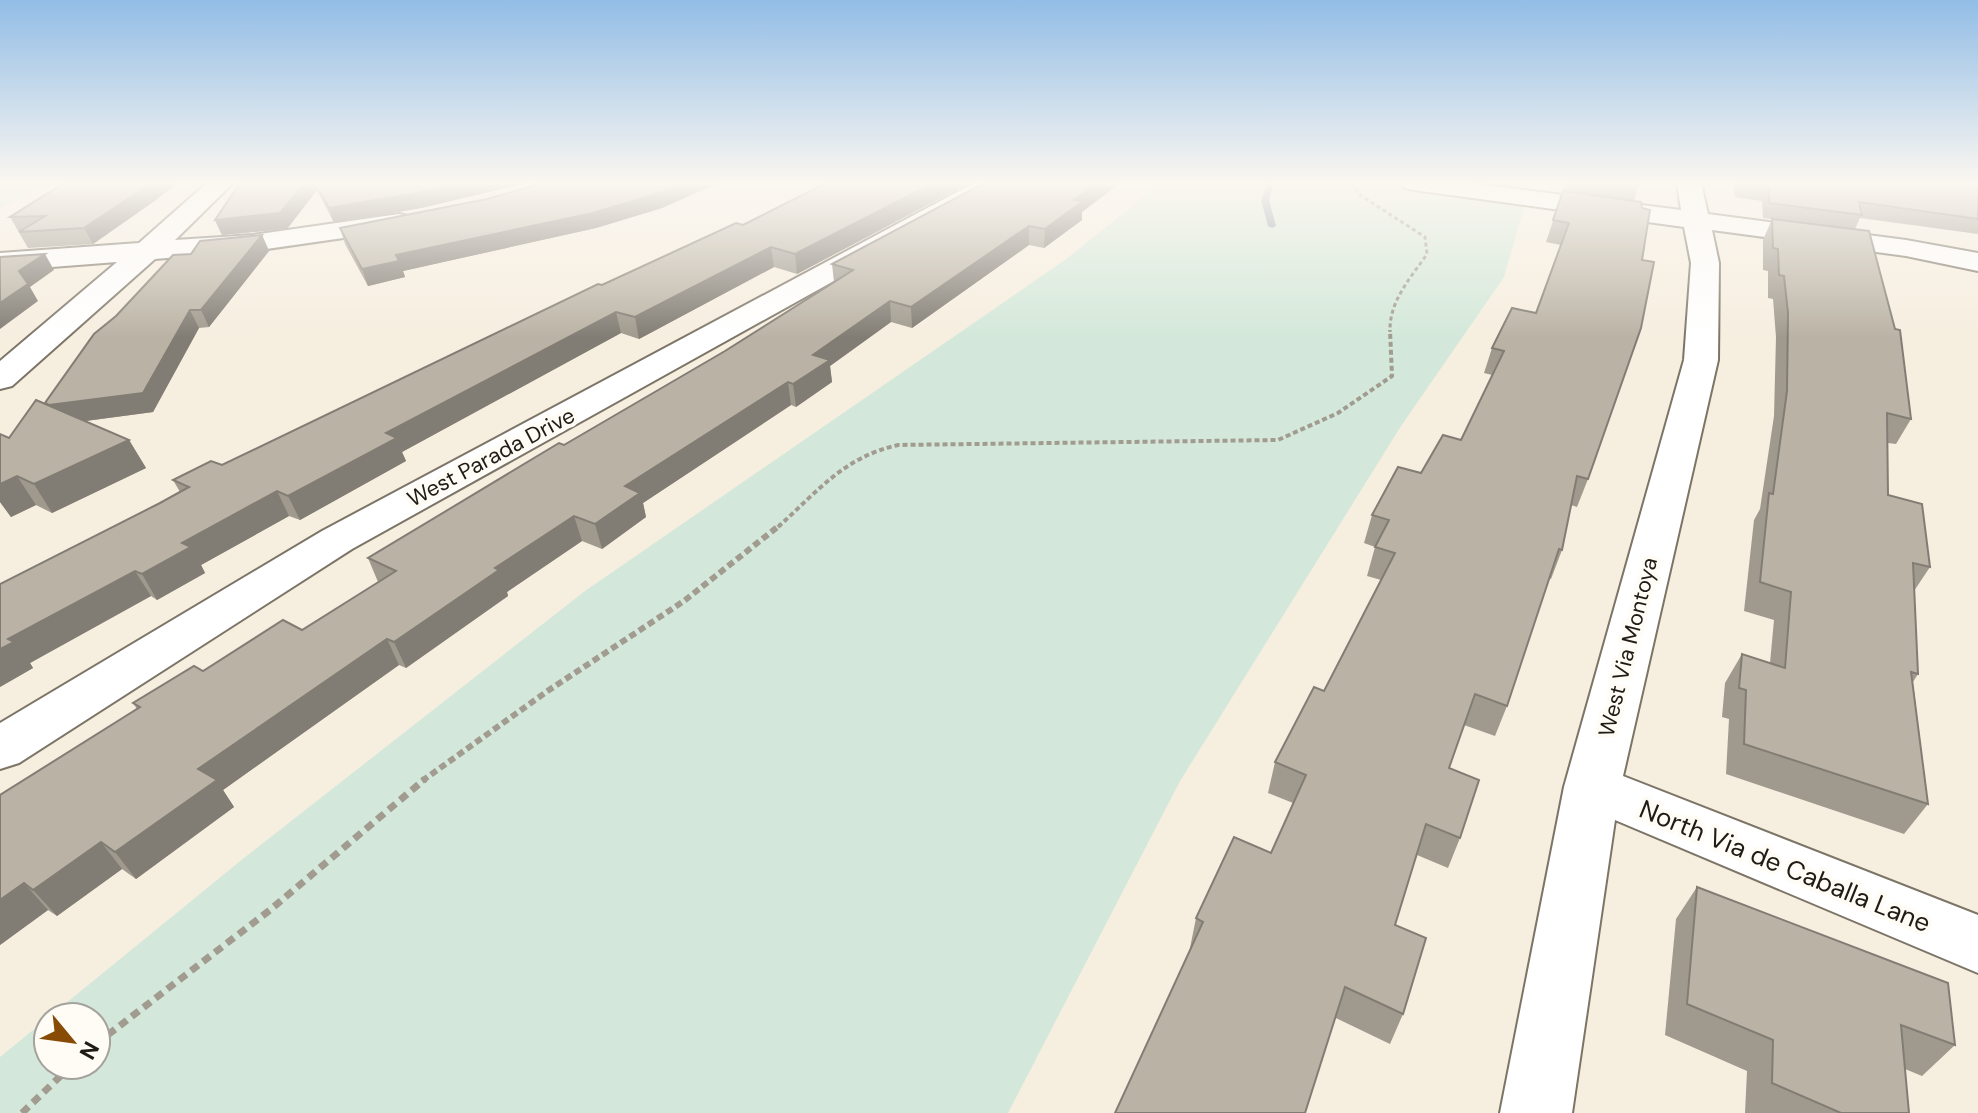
<svg xmlns="http://www.w3.org/2000/svg" width="1978" height="1113" viewBox="0 0 1978 1113" font-family="'DM Sans',sans-serif">
<rect width="100%" height="100%" fill="#f6eedf"/>
<g fill="#d3e8da">
<path d="M0,183H50L0,208Z"/>
<path d="M1161,183H1520L1524,207L1504,277L1401,426L1180,781L1008,1113H0V1057L48,1018V1065H96V1017H49L244,858L585,591L1065,260Z"/>
</g>
<g fill="none" stroke-linecap="round" stroke-linejoin="round">
<path fill="#8596a6" fill-rule="evenodd" d="M1268,183H1274L1269,200L1276,226L1272,228L1268,226L1261,200Z"/>
<defs>
<g id="minor">
<path d="M207,183H233L175,240L253,235L399,214L408,216L412,222L408,228L399,230L253,251L155,259L12,386L0,389V361L117,262L0,271V253L139,243Z"/>
<path d="M974,183H1004L1001,188L352,549L19,763L0,769V723L322,531Z"/>
<path d="M1402,183H1468L1681,210L1677,183H1701L1708,214L1906,240L1978,253V271L1906,256L1712,230L1719,263L1718,360L1623,776L1978,915V973L1615,820L1572,1113H1500L1564,787L1684,360L1691,263L1684,227L1414,190L1405,188Z"/>
</g>
</defs>
<use href="#minor" stroke="#7c7567" stroke-width="4"/>
<path stroke="#a19b90" stroke-width="3" stroke-dasharray="4 3" stroke-linecap="butt" d="M1351,183L1360,195L1425,237L1427,254C1410,279 1389,301 1390,332"/>
<path stroke="#a19b90" stroke-width="4" stroke-dasharray="5 3" stroke-linecap="butt" d="M778,527C818,491 844,457 898,445L1278,440L1338,413L1392,376L1390,330"/>
<path stroke="#a19b90" stroke-width="6" stroke-dasharray="7 4" stroke-linecap="butt" d="M422,781L549,690L684,601L780,525"/>
<g stroke="#a19b90" stroke-width="7" stroke-dasharray="9 6" stroke-linecap="butt">
<path d="M96,1044L270,910L425,779"/>
<path d="M22,1113L72,1065"/>
</g>
<use href="#minor" fill="#fff" fill-rule="evenodd"/>
</g>
<g fill="#a09a8e">
<path d="M64,183H178L153,202L93,244L28,248L10,217Z"/>
<path d="M240,183H527L421,208L334,223L317,190L287,229L222,235L215,220Z"/>
<path d="M543,183H718L662,208L596,228L403,271L405,277L368,286L345,244L340,228L487,199Z"/>
<path d="M826,183H969L797,274L774,267L639,339L621,333L402,452L406,461L300,520L289,516L201,565L205,573L157,600L151,596L30,663L33,668L0,687L160,503L180,492L173,480L222,465L602,285L743,225Z"/>
<path d="M984,183H1120L1082,212V220L1044,248L1029,245L912,328L891,322L830,366L832,382L796,407L791,405L643,503L646,517L602,549L582,541L507,592L508,596L406,668L399,665L223,790L234,807L136,879L122,869L57,916L48,910L0,945V795L137,709L133,703L203,671L302,630L378,582L368,558L725,351L834,282L832,264Z"/>
<path d="M1564,183H1639L1634,201L1588,479L1577,507L1571,505L1562,550L1551,579L1549,578L1507,706L1495,736L1464,725L1449,768L1460,838L1448,868L1417,855L1395,925L1403,1014L1390,1044L1190,948L1196,918L1271,853L1293,803L1268,793L1275,762L1324,691L1381,580L1367,576L1375,547L1364,543L1372,515L1461,440L1492,375L1484,373L1492,348L1536,313L1561,245L1546,242L1563,191Z"/>
<path d="M1733,183H1978V234L1860,218L1855,229L1911,419L1896,444L1888,443V495L1930,567L1914,591L1918,674L1913,682L1928,804L1904,834L1726,774L1729,719L1722,717L1725,683L1742,654L1770,663L1774,620L1744,611L1754,520L1760,509L1774,416L1776,337L1773,299L1768,298V271L1763,270V240L1772,219L1763,218L1762,201L1735,197Z"/>
<path d="M262,235L269,251L209,327L199,328L153,412L86,421L129,440L146,468L52,513L36,505L11,517L0,502V434L9,438L45,403L191,254Z"/>
<path d="M1697,887L1955,1045L1922,1076L1905,1069L1909,1113H1745L1747,1071L1665,1035L1676,919Z"/>
</g>
<g fill="#827d74">
<path d="M152,183H178L153,202L93,244L84,228Z"/>
<path d="M305,183H314L317,190L287,229L222,235L215,220Z"/>
<path d="M462,183H527L421,208L334,223L329,208Z"/>
<path d="M684,183H718L662,208L596,228L403,271L405,277L368,286L362,269L396,255Z"/>
<path d="M934,183H969L797,274L795,254Z"/>
<path d="M1098,183H1120L1082,212V220L1044,248L1045,229L1074,200Z"/>
<path d="M1029,226V245L912,328L911,307Z"/>
<path d="M262,235L269,251L209,327L201,310Z"/>
<path d="M771,247L774,267L639,339L635,317Z"/>
<path d="M45,254L54,270L30,287L38,301L0,329V303L19,271Z"/>
<path d="M890,301L891,322L830,366L832,382L796,407L793,384L813,355Z"/>
<path d="M190,310L199,328L153,412L55,425L43,406Z"/>
<path d="M616,312L621,333L402,452L406,461L300,520L288,496L386,433Z"/>
<path d="M788,382L791,405L643,503L646,517L602,549L595,524L625,486Z"/>
<path d="M129,440L146,468L52,513L34,484Z"/>
<path d="M17,476L36,505L11,517L0,502V484Z"/>
<path d="M277,491L289,516L201,565L205,573L157,600L142,574L182,543Z"/>
<path d="M574,516L582,541L507,592L508,596L406,668L394,642L495,568Z"/>
<path d="M135,571L151,596L30,663L33,668L0,687V649L8,639Z"/>
<path d="M387,639L399,665L223,790L234,807L136,879L115,852L198,769Z"/>
<path d="M101,842L122,869L57,916L33,890Z"/>
<path d="M24,883L48,910L0,945V900Z"/>
</g>
<g fill="#bab3a5" stroke="#827d74" stroke-width="2">
<path d="M64,183H152L84,228L19,232L45,216L10,217Z"/>
<path d="M240,183H305L280,213L215,220Z"/>
<path d="M315,183H462L417,193L329,208Z"/>
<path d="M543,183H684L660,193L593,213L396,255L399,261L362,269L340,228L487,199Z"/>
<path d="M826,183H934L795,254L771,247L635,317L616,312L386,433L397,438L288,496L277,491L182,543L191,547L142,574L135,571L8,639L14,642L0,649V584L160,503L189,487L173,480L211,461L222,465L598,284L602,285L736,223L743,225Z"/>
<path d="M984,183H1098L1074,200L1083,201L1045,229L1029,226L911,307L890,301L813,355L830,360L793,384L788,382L625,486L640,493L595,524L574,516L495,568L499,570L394,642L387,639L198,769L217,780L115,852L101,842L33,890L24,883L0,900V795L140,707L133,703L194,666L203,671L283,620L302,630L396,571L368,558L559,443L564,445L725,351L853,270L832,264Z"/>
<path d="M1613,183H1639V186Z"/>
<path d="M1742,183H1978V219L1859,202L1862,215L1769,203V186Z"/>
<path d="M1563,191L1641,202L1642,208L1650,210L1642,260L1654,262L1641,328L1588,479L1577,476L1562,550L1559,549L1507,706L1475,694L1449,768L1479,780L1460,838L1426,824L1395,925L1426,938L1403,1014L1345,987L1305,1113H1115L1203,922L1196,918L1234,837L1271,853L1306,775L1275,762L1314,687L1324,691L1395,553L1375,547L1389,520L1372,515L1398,467L1421,473L1443,435L1461,440L1504,351L1492,348L1512,308L1536,313L1569,223L1553,220Z"/>
<path d="M1772,219L1869,231L1895,329L1900,330L1911,419L1887,413L1888,495L1922,504L1930,567L1913,563L1918,674L1911,672L1928,804L1744,744L1746,690L1739,688L1742,654L1785,668L1791,592L1760,582L1769,493L1773,494L1787,391L1788,313L1784,276L1779,275L1778,249L1773,248Z"/>
<path d="M262,235L201,310H190L143,393L49,405L45,403L94,334L116,316L173,255L191,254L200,241Z"/>
<path d="M45,254L19,271L28,284L0,303V257Z"/>
<path d="M36,400L129,440L34,484L17,476L0,484V434L9,438Z"/>
<path d="M1697,887L1948,983L1955,1045L1901,1025L1909,1113H1841L1772,1083L1773,1040L1687,1004Z"/>
</g>
<linearGradient id="sky" x2="0" y2="1"><stop stop-color="#92bde6"/><stop offset="0.54" stop-color="#fbf7f1"/><stop offset="1" stop-color="#fbf7f1" stop-opacity="0"/></linearGradient>
<rect width="1978" height="338" fill="url(#sky)"/>
<g text-anchor="middle" dominant-baseline="central" stroke-width="8" stroke-linejoin="round" paint-order="stroke">
<g font-size="22" fill="#1f1c17" stroke="#fffcf6">
<text transform="translate(491 457) rotate(-28)">West Parada Drive</text>
<text transform="translate(1628 647) rotate(-76)">West Via Montoya</text>
</g>
<g font-size="26" fill="#1f1c17" stroke="#fffcf6">
<text transform="translate(1785 866) rotate(22)">North Via de Caballa Lane</text>
</g>
</g>
<g transform="translate(72 1041) rotate(119)"><circle r="38" fill="#fffcf6" stroke="#a5a29d" stroke-width="2"/>
<path d="M0-6L14 30L0 20L-14 30Z" fill="#874b06"/>
<text y="-12" font-size="22" font-weight="bold" text-anchor="middle" fill="#1f1c17">N</text>
</g>
</svg>
